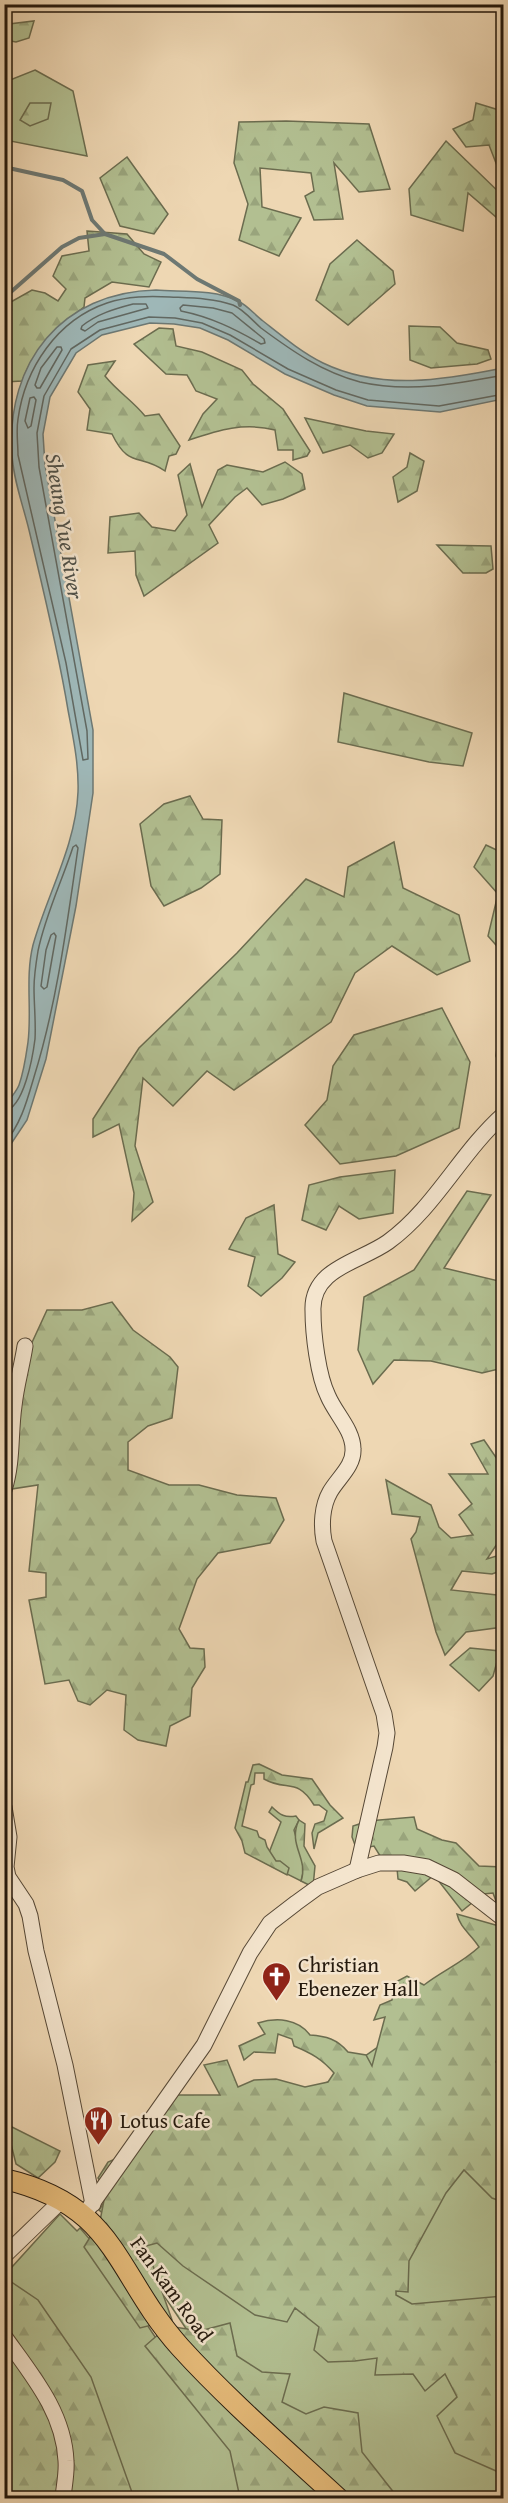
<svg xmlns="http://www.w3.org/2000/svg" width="508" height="2503" viewBox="0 0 508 2503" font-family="'Gentium Book Plus',serif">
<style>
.green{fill:#b2bf91;stroke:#6b6c4f;stroke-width:1.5}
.forest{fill:url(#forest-firs);stroke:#6b6c4f;stroke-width:1.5}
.water{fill:#9eb7b7;stroke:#6d7873;stroke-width:1.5}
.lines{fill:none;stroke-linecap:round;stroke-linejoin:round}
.shore{stroke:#616862;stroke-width:1.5}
.stream{stroke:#6d7873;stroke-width:4}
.minor-casing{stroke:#564836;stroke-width:17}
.major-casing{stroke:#24190d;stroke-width:22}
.minor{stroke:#f4e5ce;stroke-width:15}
.major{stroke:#e7bc7a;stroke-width:20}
.labels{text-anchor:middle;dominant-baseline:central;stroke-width:5;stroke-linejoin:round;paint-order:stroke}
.poi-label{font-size:21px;fill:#24190d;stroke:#f4e5ce;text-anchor:start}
.street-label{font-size:21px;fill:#24190d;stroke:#f4e5ce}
.water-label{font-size:22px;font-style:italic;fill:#4f5048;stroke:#f4e5ce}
</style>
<defs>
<pattern id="forest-firs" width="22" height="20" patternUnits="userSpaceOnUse" patternTransform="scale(1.5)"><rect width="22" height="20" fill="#b2bf91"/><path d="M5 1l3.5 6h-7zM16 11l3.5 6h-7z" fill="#99a47c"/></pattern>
</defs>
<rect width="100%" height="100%" fill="#eed7b3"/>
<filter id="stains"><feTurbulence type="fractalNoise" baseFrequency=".00333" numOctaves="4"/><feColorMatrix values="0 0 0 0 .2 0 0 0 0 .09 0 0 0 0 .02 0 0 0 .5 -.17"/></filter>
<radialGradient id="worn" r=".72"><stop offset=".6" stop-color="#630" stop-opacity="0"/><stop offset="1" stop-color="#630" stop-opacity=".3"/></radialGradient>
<!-- green -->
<g class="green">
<path d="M35 70 73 91 87 156 5 140V82Z"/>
<path d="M272 1807C280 1815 285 1818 296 1816L299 1820 294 1830C298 1846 307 1865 301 1881L265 1863 281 1822 269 1812Z"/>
<path d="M493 1966 503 1968V2498H358L195 2342 116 2224 99 2210 172 2101 295 2098 328 2082Z"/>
<path d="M60 2214 77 2231 80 2228 93 2243 171 2361 313 2498H110L4 2283 12 2267Z"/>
</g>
<!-- forest -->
<g class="forest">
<path d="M34 21 29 38 16 42 5 40 9 24Z"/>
<path d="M503 100V177L501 176 489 145 466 147 453 129 473 120 476 103 499 110Z"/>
<path d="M30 103H51L48 119 30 126 20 120Z"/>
<path d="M286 121 369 124 390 189 359 192 334 163 343 219 314 220 305 196 314 191 311 173 260 168 262 207 301 218 279 256 239 240 248 204 234 163 239 122Z"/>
<path d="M446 141 503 196V223L468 193 463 231 411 215 409 189Z"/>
<path d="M127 157 168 214 154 234 120 226 100 178Z"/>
<path d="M87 231 127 234 144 254 161 262 149 287 112 282 85 298 84 307C56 328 35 347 22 381L5 382 9 303 32 290 45 293 58 301 66 289 53 276 62 256 89 251Z"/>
<path d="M357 240 393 271 395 284 348 325 316 300 330 264Z"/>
<path d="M409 326 440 327 457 343 488 350 491 359 477 364 431 368 410 360Z"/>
<path d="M159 328 173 329 176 346 202 352 242 370 253 384 283 409 310 451 307 456 293 460V450H278L275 430C244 422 219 430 189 440L203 414 217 399 196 391 187 375 166 374 134 344Z"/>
<path d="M115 361 105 376C118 392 133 401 145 416L159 414 180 446 176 454 169 456 165 471C139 453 129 469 112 434L87 430 90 409 78 392 88 365Z"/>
<path d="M305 418 366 431 394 434 382 453 368 458 350 445 323 453Z"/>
<path d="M410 453 424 461 417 491 398 502 393 477 407 467Z"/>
<path d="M285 462 302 474 305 489 283 499 262 505 247 488 235 497 209 525 218 543 144 596 136 575 135 551 108 553 110 517 139 513 152 527 175 531 187 515 178 475 190 464 202 507 218 470 227 465 263 472Z"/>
<path d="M437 545 491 546 493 569 486 573H463Z"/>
<path d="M344 693 472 733 463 766 429 762 338 742Z"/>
<path d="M190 796 203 819 222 820 220 874 201 888 164 906 151 886 140 824 164 804Z"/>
<path d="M394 842 403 888 459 915 470 961 437 975 392 946 355 973 331 1022 234 1090 207 1071 173 1106 143 1078 135 1146 153 1202 132 1221 134 1193 119 1124 93 1137V1119L139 1048 237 953 306 879 344 897 348 867Z"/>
<path d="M486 845 503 853V953L488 936 498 894 474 867Z"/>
<path d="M503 1003 504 1073H503L496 1056Z"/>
<path d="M442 1008 470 1062 459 1128 396 1156 340 1164 305 1125 327 1100 333 1066 354 1035Z"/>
<path d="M395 1170 393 1213 359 1219 339 1206 326 1230 302 1220 309 1185 340 1177Z"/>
<path d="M467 1191 491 1195 444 1268 503 1282V1368L482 1373 431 1361 394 1360 373 1384 358 1350 364 1297 414 1270Z"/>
<path d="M274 1205 278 1254 295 1262 282 1278 261 1296 248 1286 255 1257 229 1249 246 1218Z"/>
<path d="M112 1302 133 1330 170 1357 178 1367 172 1418 148 1426 128 1442V1470L169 1485H199L237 1495 276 1498 284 1520 270 1543 218 1553 197 1579 179 1629 190 1648 204 1649 205 1667 192 1688 190 1716 170 1726 166 1746 138 1740 124 1730 126 1695 107 1690 90 1705 78 1701 69 1680 45 1684 29 1600 46 1597V1573L29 1571 38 1485 5 1490 23 1362 47 1310H82Z"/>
<path d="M484 1440 504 1469 503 1535 487 1559 503 1554V1570L492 1574 462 1571 451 1590 497 1595 503 1613V1627L466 1632 445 1655 436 1632 411 1539 416 1532 420 1517 392 1514 386 1480 431 1505 439 1527 451 1538 473 1535 459 1515 472 1504 449 1474H488L471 1444Z"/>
<path d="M470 1648 500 1651 493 1676 479 1691 450 1665Z"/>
<path d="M259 1764 282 1775 312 1779 330 1805 343 1818 318 1833 314 1849 312 1833 315 1824 324 1821 327 1811 319 1805H314C297 1777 287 1792 264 1779V1773H255L254 1784 251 1785 242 1826 257 1831 259 1837 265 1840 267 1847 276 1861H280L289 1868 287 1875 245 1853 242 1841 235 1828 246 1782H248L253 1765Z"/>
<path d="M414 1817 417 1829 442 1840 456 1843 479 1866 503 1867 504 2046 496 2062 503 2063V2202L492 2198 464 2170 446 2193 409 2261 408 2292 396 2291V2295L412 2304 503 2296V2474L455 2453 437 2416 457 2397 445 2374 425 2391 413 2374 375 2375 377 2358 355 2361 328 2362 314 2350 319 2327 295 2308 287 2322 255 2315 183 2266 157 2243 146 2246 172 2320 140 2328 84 2247 100 2221 106 2190 98 2178 108 2162 127 2154 176 2095H220L204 2065 227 2060 238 2087 254 2080 276 2079 305 2087 328 2082 334 2073C322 2059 311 2053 294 2046L292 2039 278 2034 275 2053 254 2052 244 2060 239 2046 265 2034 258 2023C277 2017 298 2019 310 2035 326 2036 337 2039 348 2052L366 2055 372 2066 385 2017 374 2020 380 2005 392 2000 394 1983 407 1976 424 1985C442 1971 462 1963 479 1947 471 1934 460 1928 457 1914L499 1926 500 1912 493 1893 483 1894 462 1911 434 1875 415 1891 407 1882 398 1879 397 1868 382 1859 374 1846 364 1848 358 1853 352 1837 353 1826 368 1821Z"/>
<path d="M299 1820 305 1824 304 1846 315 1866 313 1887 301 1881C309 1858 287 1845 299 1820Z"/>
<path d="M6 2124 60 2151 55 2162 38 2178 16 2164Z"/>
<path d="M4 2277 38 2300 91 2377 134 2498H5Z"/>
<path d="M230 2323 237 2356 262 2372 290 2374 282 2402 306 2414 324 2407 358 2413 362 2452 395 2494 406 2498H240L230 2451 145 2346 168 2326 200 2331Z"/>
</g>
<!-- water -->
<path class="water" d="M156 290C182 292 214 289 238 301 247 305 255 315 263 321 282 336 301 352 323 363 381 391 444 380 503 368V399L440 412 367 406 334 395 285 374 228 340 200 328 174 324 150 323 102 335 76 353 50 397 43 434 45 465 93 730V793L76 906 46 1059 27 1120 5 1153C4 1140 1 1122 4 1110 7 1101 16 1093 19 1085 24 1071 26 1056 28 1042 32 1010 25 977 33 945 47 895 76 845 78 792 79 764 73 737 68 710 58 649 43 589 29 530 23 505 13 479 12 454 6 362 62 292 156 290Z"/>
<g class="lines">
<!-- shore -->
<g class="shore">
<path d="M133 304H146L148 308 98 322 85 331 81 329 82 326C97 314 114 309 133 304Z"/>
<path d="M183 305 213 308 232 313 264 339 265 343 261 344C235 329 211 317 181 311L180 308Z"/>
<path d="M57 347H61L62 350 40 388H37L35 385 41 368Z"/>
<path d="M504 375C456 384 408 393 360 382 322 372 292 351 261 328 253 321 243 309 233 305 213 298 191 298 170 297 149 296 128 296 107 303 57 320 25 368 18 419 16 431 18 444 18 455L66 663 83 760 88 759 87 731 39 467 37 433 44 396 71 349 100 330 149 317 175 318 202 323 230 335 288 369 336 390 368 400 439 406 504 394"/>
<path d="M34 397 36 400 31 426 28 428 25 421 30 398Z"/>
<path d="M54 933 56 936 47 987 44 989 41 986 46 950 51 935Z"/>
<path d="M4 1111C24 1109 33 1055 35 1039 36 1022 34 1005 34 988 34 976 36 963 38 951 45 916 62 881 73 847L76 845 78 848C67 924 57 1003 34 1077 27 1101 21 1124 4 1144"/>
</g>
<!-- stream -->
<g class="stream">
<path d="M4 167 63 180 82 191 92 220 105 234 164 254 197 279 239 301 240 305"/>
<path d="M4 298 62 247 79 238 105 234"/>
</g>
<defs>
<g id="minor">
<path d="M4 1490C13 1462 10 1434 14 1406 16 1386 22 1366 25 1346"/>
<path d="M4 1807 9 1837 6 1867 8 1877 26 1904 30 1916 36 1951 65 2065 93 2204"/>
<path d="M357 1870 385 1747 387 1733 384 1714 324 1541C321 1525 322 1506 330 1492 338 1478 354 1466 353 1449 353 1430 335 1413 328 1396 318 1376 313 1334 313 1311 311 1268 360 1262 388 1242 435 1208 461 1152 504 1114"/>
<path d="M84 2215 204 2045 250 1953 270 1923 296 1903 318 1887 357 1870 379 1863H403L427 1867 454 1880 504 1919"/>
<path d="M4 2256 62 2200"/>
<path d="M4 2336C31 2374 64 2412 66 2461 67 2473 64 2486 63 2498"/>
</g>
<path id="major" d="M4 2179C118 2205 114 2273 180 2347 229 2401 285 2449 338 2498"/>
</defs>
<!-- minor casing -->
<use href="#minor" class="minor-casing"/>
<!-- major casing -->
<use href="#major" class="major-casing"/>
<!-- minor -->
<use href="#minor" class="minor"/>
<!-- major -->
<use href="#major" class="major"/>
</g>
<!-- icons -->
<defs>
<symbol id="church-pin" viewBox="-11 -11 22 30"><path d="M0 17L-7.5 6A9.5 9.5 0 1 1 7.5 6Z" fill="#8f2418" stroke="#f4e5ce"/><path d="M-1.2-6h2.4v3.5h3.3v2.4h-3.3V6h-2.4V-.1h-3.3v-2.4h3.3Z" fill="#fff"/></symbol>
<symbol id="restaurant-pin" viewBox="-11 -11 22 30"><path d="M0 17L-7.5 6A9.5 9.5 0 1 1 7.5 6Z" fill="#8f2418" stroke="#f4e5ce"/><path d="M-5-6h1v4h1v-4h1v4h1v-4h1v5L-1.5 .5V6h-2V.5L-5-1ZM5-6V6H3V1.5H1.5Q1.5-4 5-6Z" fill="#fff"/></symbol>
</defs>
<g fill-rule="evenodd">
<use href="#church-pin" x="260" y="1960" width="33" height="45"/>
<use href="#restaurant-pin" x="82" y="2104" width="33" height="45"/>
</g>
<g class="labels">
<!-- poi labels -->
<g class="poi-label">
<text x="298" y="1964">Christian<tspan x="298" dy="24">Ebenezer Hall</tspan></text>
<text x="120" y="2120">Lotus Cafe</text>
</g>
<!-- street labels -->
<g class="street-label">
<text transform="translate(172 2289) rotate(54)">Fan Kam Road</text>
</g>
<!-- water labels -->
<g class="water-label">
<text transform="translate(65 526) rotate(81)">Sheung Yue River</text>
</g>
</g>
<!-- margin -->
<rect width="508" height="2503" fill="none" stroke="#eed7b3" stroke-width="24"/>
<rect x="6" y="6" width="496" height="2491" fill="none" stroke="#24190d" stroke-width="3"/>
<rect x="12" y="12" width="484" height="2479" fill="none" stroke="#24190d" stroke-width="1.5"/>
<rect width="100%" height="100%" filter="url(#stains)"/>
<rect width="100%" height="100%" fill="url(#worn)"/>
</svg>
